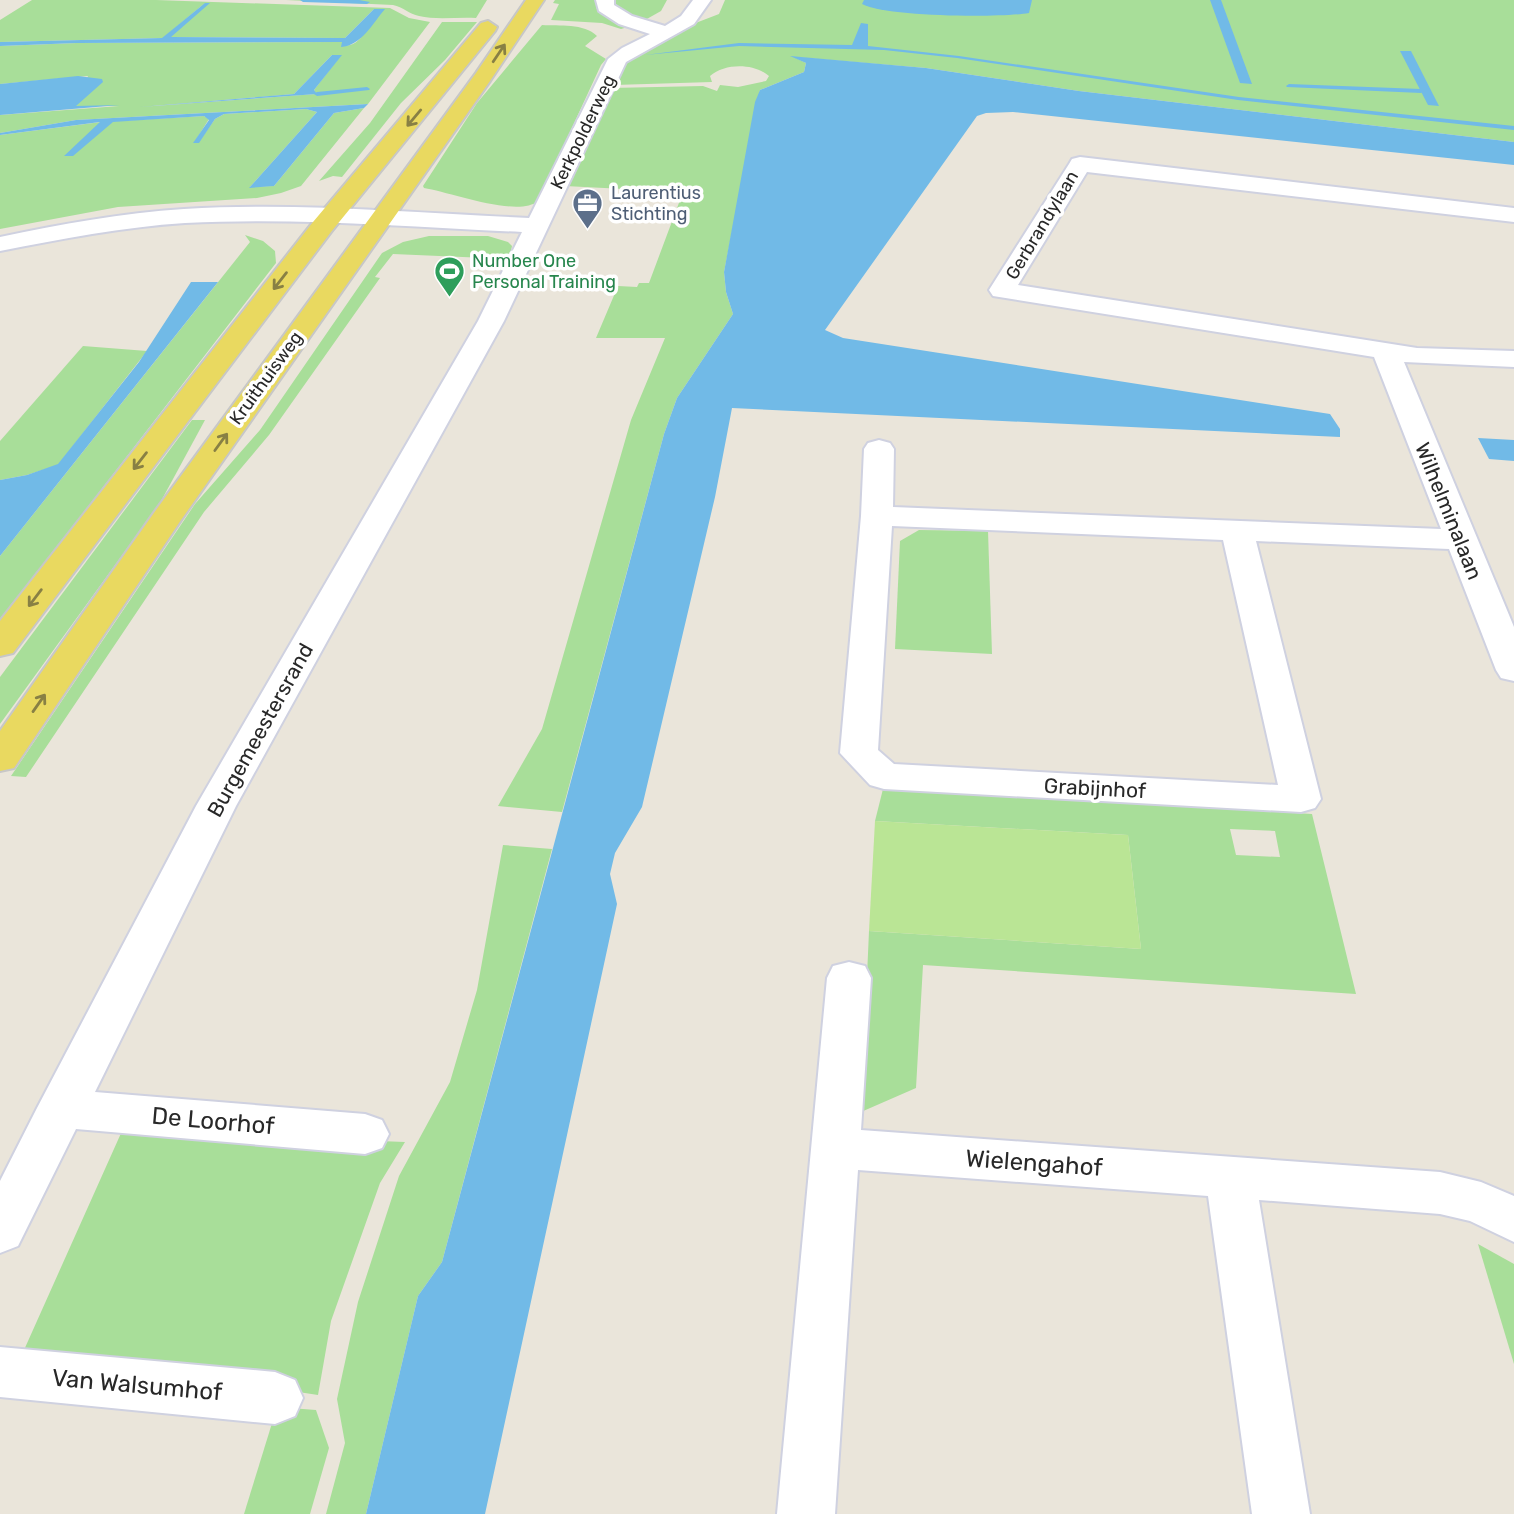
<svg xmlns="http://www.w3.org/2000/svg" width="1514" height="1514" viewBox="0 0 1514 1514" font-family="Rubik,sans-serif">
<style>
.green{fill:#a8de99;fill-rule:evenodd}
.pitch{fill:#bae595}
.water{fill:#71bae7}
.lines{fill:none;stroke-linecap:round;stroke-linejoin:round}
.stream{fill:#71bae7;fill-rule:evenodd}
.minor-casing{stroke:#cfd1e0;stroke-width:4}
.major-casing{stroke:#c7c7c7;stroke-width:4}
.minor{fill:#fff;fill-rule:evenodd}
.major{fill:#e9d960;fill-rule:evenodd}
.oneway{stroke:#888044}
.labels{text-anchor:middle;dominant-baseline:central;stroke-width:7;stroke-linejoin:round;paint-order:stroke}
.far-street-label{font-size:18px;fill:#282828;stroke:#fff}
.far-service-label{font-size:18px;fill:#4e5e75;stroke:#fff;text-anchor:start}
.far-leisure-label{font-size:18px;fill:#27864d;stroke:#fff;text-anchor:start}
.street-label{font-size:21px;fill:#282828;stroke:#fff}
.near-street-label{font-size:24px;fill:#282828;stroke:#fff}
</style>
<rect width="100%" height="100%" fill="#eae5da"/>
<!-- green -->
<g class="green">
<path d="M32 0H156L390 8 409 18 430 22 368 104 76 120 0 133V115L119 106H75L88 76 0 84V46L77 43 343 42 342 46C363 47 368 25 374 9L345 38 170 37 205 3 163 38 0 42V20ZM332 55H341L314 90 316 94 140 107 294 94Z"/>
<path d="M286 0H487L476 18C457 17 435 20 419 16 409 14 403 7 393 5Z"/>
<path d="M555 0H596V8L608 17 631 26 621 29 602 23 551 20 559 4 553 3Z"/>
<path d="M614 0H667L661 11 645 20 628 16 616 8Z"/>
<path d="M725 0H1514V142L1079 91 926 68 794 57 806 63 804 72 760 90 724 272 726 292 733 314 677 398 664 434 562 812 498 806 542 729 631 420 665 338H596L618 286 637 287 639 283H649L683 192 565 186 611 88 703 86 717 91 720 85 738 87 766 81 769 76C754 63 725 63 710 76L712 82 614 85 629 59 680 29 719 14Z"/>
<path d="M442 22H477L445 60 401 103 342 177 333 176 319 181 370 123Z"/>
<path d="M542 25C559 26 584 23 597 36L585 46 606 59 601 65 538 201C518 218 450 192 424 188L423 186 477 103Z"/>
<path d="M364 108 301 186 281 193 257 198 118 207 0 229V135L101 122 204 116 209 119 194 143H198L215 119 224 114 306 109 317 112 250 187 274 186 334 113Z"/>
<path d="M245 235 263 241 275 251 276 263 0 621V556L250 242Z"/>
<path d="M429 236H488L508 242 512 246 509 259 393 254 375 277 380 278 269 435 204 512 26 777 11 776 195 504 260 430 382 253 403 242Z"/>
<path d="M83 346 147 351 58 465 27 475 0 480V441Z"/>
<path d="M192 420H205L160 503 0 724V677Z"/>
<path d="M919 530 988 531 992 654 895 649 900 541Z"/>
<path d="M883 789 1312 814 1356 994 923 965 916 1088 861 1112 869 931 1141 949 1128 835 875 821ZM1230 829 1275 831 1280 857 1236 855Z"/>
<path d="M503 845 552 849 442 1262 418 1296 366 1514H326L345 1443 337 1399 358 1302 399 1176 450 1082 477 990Z"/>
<path d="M122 1131 405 1142 380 1183 331 1321 318 1395 24 1350Z"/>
<path d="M1478 1244 1514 1264V1364Z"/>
<path d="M277 1407 316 1410 329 1448 310 1514H244Z"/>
</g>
<!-- pitch -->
<path class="pitch" d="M875 821 1128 835 1141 949 869 931Z"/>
<!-- water -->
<g class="water">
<path d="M864 0H1032L1029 13C999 18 887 17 862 4Z"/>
<path d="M1210 0H1221L1252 84 1240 83Z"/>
<path d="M205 3H210L171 37 345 38 374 9H385C373 23 361 46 341 47L342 42 77 43 0 46V42L162 38Z"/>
<path d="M861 23 868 24V46L959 56 1239 97 1514 126V130L1238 100 957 58 884 50 739 46 645 55 739 43 852 45Z"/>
<path d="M1400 51H1411L1439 106 1428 105Z"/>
<path d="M332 55H342L314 90 317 94 139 107 294 94Z"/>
<path d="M790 56 926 68 1079 91 1514 142V165L1013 112 986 113 977 116 825 330 843 338 1330 414 1340 429V437L732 408 715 497 642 807 615 853 610 874 617 904 485 1514H366L418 1296 442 1262 664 434 677 398 733 314 726 292 724 272 755 102 760 90 804 72 806 63Z"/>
<path d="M78 76 102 79 103 82 76 106 120 105 0 115V84Z"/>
<path d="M368 104 364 108 334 113 274 186 249 188 317 112 306 109 224 114 215 119 199 143H193L209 120 204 116 113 122 73 156H64L100 122 0 135V133L76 120Z"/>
<path d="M191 282H218L0 556V480L27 475 58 464 139 362Z"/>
<path d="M1478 438 1514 440V461L1489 459Z"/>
</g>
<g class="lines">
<!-- stream -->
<g class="stream">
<path d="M300 0H359L370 2 367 4 303 2Z"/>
<path d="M1289 84 1421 89 1424 91 1421 93 1287 87 1286 86Z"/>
<path d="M367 87 370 89 369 90 317 96 314 94 317 92Z"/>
</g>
<defs>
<g id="minor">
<path d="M596 0H614V5L632 16 665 26 681 16 693 0H711L694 24 626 62 504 321 236 806 95 1092 365 1114 382 1120 389 1134 382 1148 365 1154 76 1129 18 1246 0 1253V1181L37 1108 196 806 478 321 522 232C410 227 297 217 185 223 123 227 61 239 0 251V237C61 224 122 213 184 209 299 202 414 213 529 218L608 59 622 48 650 34 619 24 599 11Z"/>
<path d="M1080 157 1514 208V222L1087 172 1018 285 1417 348 1514 351V367L1404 362 1514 627V681L1501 678 1496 670 1449 549 1256 541 1321 799 1315 808 1301 812 884 789 870 785 840 753 861 516 864 449 868 443 879 440 890 443 894 449 893 507 1441 529 1374 357 993 296 989 290 1069 164 1072 159ZM892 526 1223 540 1278 785 894 764 878 750Z"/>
<path d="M849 962 865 966 871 978 861 1130 1440 1172 1481 1182 1514 1196V1242L1470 1221 1440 1214 1259 1200 1310 1514H1252L1208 1196 858 1170 835 1514H777L827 978 833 966Z"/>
<path d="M0 1347 275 1372 295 1380 303 1398 295 1416 275 1424 0 1397Z"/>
</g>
<g id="major">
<path d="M526 0H544L490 81 181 520 14 768 0 771V731L156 510 476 73Z"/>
<path d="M488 21 497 27 495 31 331 232 13 653 0 656V621L313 222 481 23Z"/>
</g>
</defs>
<!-- minor casing -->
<use href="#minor" class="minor-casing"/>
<!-- major casing -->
<use href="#major" class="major-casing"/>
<!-- minor -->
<use href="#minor" class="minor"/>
<!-- major -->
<use href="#major" class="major"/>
</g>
<!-- one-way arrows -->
<defs><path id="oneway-shaft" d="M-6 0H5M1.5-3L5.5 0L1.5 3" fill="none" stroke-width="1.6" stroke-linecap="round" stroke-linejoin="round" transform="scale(1.75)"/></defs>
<g class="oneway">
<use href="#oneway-shaft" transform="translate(499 53) rotate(-56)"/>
<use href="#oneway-shaft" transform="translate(414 118) rotate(130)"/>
<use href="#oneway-shaft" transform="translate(280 281) rotate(128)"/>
<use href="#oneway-shaft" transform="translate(221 442) rotate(-54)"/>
<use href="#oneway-shaft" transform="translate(140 461) rotate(128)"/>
<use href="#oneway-shaft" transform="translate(35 598) rotate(127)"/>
<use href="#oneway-shaft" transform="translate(39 703) rotate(-55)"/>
</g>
<!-- icons -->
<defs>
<symbol id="office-pin" viewBox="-11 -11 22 30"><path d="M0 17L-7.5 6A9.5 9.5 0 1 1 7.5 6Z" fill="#5c6f8a" stroke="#fff"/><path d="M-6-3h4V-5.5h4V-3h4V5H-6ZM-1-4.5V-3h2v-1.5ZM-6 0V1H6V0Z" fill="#fff"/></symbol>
<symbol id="stadium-pin" viewBox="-11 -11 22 30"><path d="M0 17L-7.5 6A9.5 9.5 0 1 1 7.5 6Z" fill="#2e9e5b" stroke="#fff"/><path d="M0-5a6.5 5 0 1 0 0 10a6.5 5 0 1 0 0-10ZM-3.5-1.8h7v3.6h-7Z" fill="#fff"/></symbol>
</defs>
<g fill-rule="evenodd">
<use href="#office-pin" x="570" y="186" width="35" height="47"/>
<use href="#stadium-pin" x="432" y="254" width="35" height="47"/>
</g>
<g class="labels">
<!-- far-street labels -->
<g class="far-street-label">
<text transform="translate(583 132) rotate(-64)">Kerkpolderweg</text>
<text transform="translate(1042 225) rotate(-59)">Gerbrandylaan</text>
<text transform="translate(266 378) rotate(-54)">Kruithuisweg</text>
</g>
<!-- far-service labels -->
<g class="far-service-label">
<text x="611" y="193">Laurentius<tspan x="611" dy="21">Stichting</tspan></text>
</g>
<!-- far-leisure labels -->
<g class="far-leisure-label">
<text x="472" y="261">Number One<tspan x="472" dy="21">Personal Training</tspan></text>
</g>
<!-- street labels -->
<g class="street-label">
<text transform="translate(1449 511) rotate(68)">Wilhelminalaan</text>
<text transform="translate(260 730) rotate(-61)">Burgemeestersrand</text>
<text transform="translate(1095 788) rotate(3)">Grabijnhof</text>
</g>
<!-- near-street labels -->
<g class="near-street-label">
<text transform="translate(213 1121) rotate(5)">De Loorhof</text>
<text transform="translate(1034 1163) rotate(4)">Wielengahof</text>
<text transform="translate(137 1385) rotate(5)">Van Walsumhof</text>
</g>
</g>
</svg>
